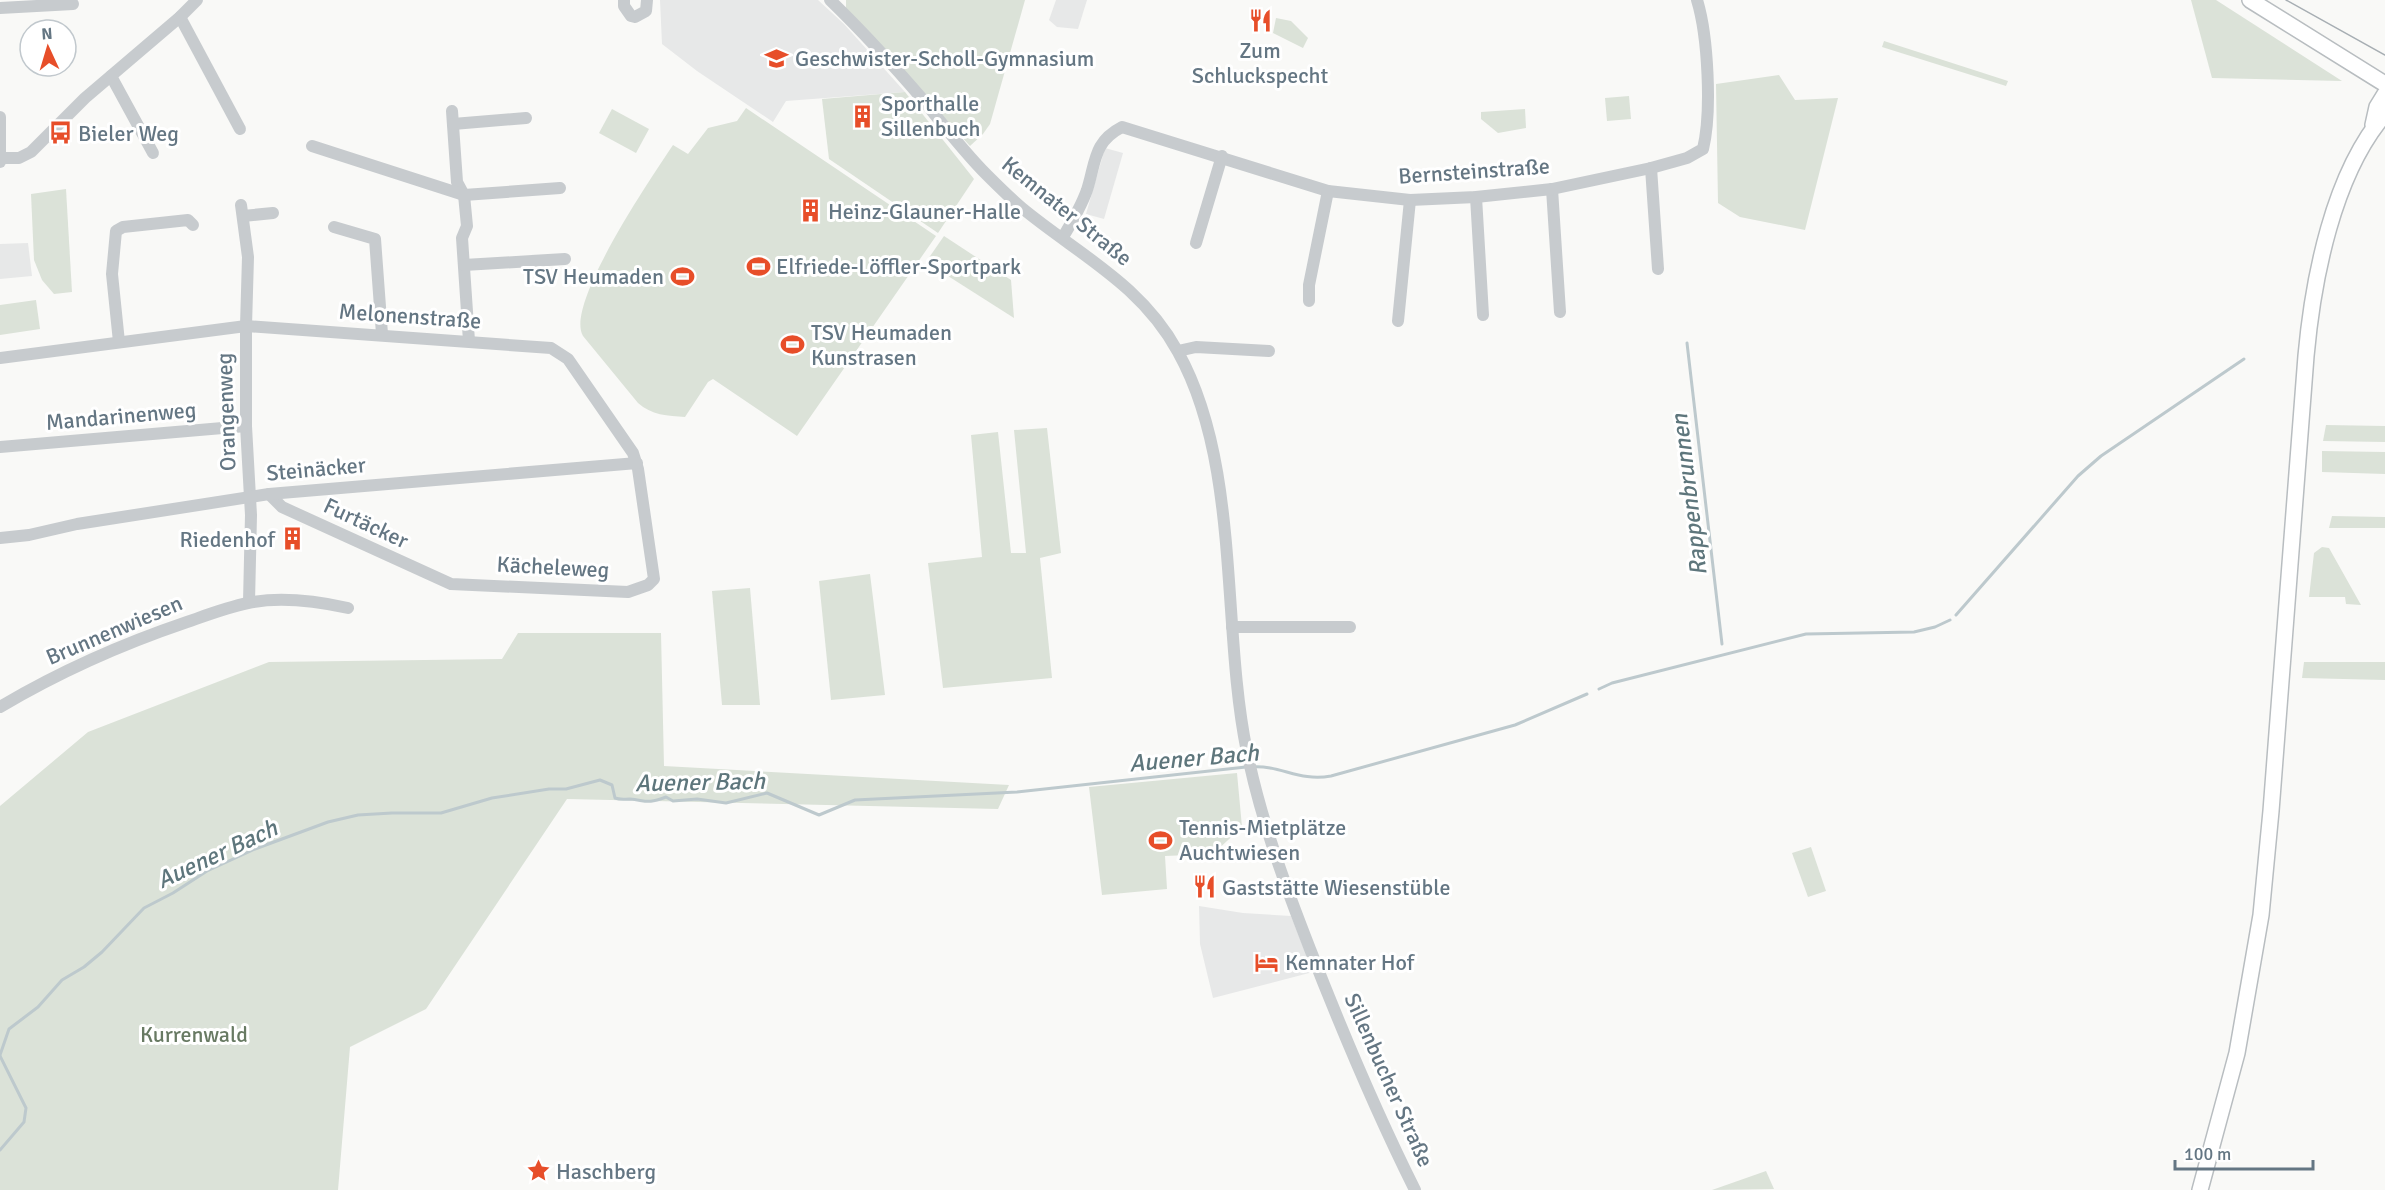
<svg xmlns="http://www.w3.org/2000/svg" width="2385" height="1190" viewBox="0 0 2385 1190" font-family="Signika,sans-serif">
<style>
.built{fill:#e7e8e8}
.green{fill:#dbe2d8}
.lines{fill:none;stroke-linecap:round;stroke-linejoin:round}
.stream{stroke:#bdc9cd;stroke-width:3}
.major-casing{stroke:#b8bdc0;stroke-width:18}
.minor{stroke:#c7cbce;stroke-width:12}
.major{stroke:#fff;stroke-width:15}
.tram{stroke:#a7aeb3;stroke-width:1.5}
.labels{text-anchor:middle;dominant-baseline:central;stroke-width:6;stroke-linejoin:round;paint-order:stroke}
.poi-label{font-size:22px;fill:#647683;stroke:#fff;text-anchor:start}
.street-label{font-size:22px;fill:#647683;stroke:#fff}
.park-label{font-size:22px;fill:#687a63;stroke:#fff}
.water-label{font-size:24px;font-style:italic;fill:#5e767c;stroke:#fff}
</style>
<rect width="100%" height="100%" fill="#f9f9f7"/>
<!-- built -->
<g class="built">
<path d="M660 0H818L844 24 905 92 786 101 773 122 697 71 662 44Z"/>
<path d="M1056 0H1087L1078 29 1057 27 1049 20Z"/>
<path d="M1105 148 1123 153 1104 219 1086 214Z"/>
<path d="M28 243 32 276 0 279V244Z"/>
<path d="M1199 906 1243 913 1291 916 1313 972 1213 998 1200 944Z"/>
</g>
<!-- green -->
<g class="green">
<path d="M846 0H1025L990 124 983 134 970 146 846 12Z"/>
<path d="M2191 0H2216L2342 81 2212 78Z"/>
<path d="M1276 18 1291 21 1308 38 1303 48 1273 33Z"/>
<path d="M1884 41 2008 81 2006 86 1882 47Z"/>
<path d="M1779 75 1795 100 1838 98 1805 230 1740 217 1718 203 1716 84Z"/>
<path d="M905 92 974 179 938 233 829 159 822 99Z"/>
<path d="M1629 96 1631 119 1607 121 1605 98Z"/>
<path d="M746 108 936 236 797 436 713 379 708 382 685 417C668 416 651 415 638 403L583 336C564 305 653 175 673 145L688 154 708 128 737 121Z"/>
<path d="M612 109 649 129 636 153 599 133Z"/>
<path d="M1525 109 1526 128 1498 133 1481 119V112Z"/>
<path d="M66 189 72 292 54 294 42 280 34 260 31 194Z"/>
<path d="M944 236 1011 280 1014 318 926 262Z"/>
<path d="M36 300 40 329 0 335V305Z"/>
<path d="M2326 425 2385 426V442L2323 441Z"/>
<path d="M1047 428 1061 553 1040 558 1052 678 943 688 928 563 982 557 971 435 998 432 1011 553H1026L1014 430Z"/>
<path d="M2322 451 2385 452V474L2322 472Z"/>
<path d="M2332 516 2385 517V528H2329Z"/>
<path d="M2322 547 2329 548 2361 605 2346 604 2345 597H2309L2314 553Z"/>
<path d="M870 574 885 695 831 700 819 581Z"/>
<path d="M750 588 760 705H722L712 591Z"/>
<path d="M518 633H661L664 766 1009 785 998 809 567 799 426 1009 350 1047 338 1190H0V806L88 732 269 662 502 659Z"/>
<path d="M2304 662H2385V680L2302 678Z"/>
<path d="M1237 773 1242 827 1213 854 1165 856 1167 889 1102 895 1089 787Z"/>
<path d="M1811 847 1826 891 1808 897 1792 853Z"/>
<path d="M1766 1171 1774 1189 1712 1190Z"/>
</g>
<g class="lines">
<!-- stream -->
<g class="stream">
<path d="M1687 343 1722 644"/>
<path d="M1956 615 2078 476 2101 456 2244 359"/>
<path d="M1599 689 1612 683 1806 634 1914 632 1935 627 1950 620"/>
<path d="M1252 767C1281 765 1299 782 1331 776L1515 725 1587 694"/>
<path d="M0 1055 9 1029 38 1007 62 980 84 967 102 952 144 908 173 893 207 871 255 849 328 822 358 815 392 813H441L492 798 549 789H566L600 780 612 785 615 798C620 800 624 799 630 799 648 801 647 804 666 797L673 801 697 799 726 803 767 793 819 815 855 800 1017 792 1246 767"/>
<path d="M0 1056 26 1108 24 1122 0 1150"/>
</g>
<defs>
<g id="major">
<path d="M2250 0 2385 84"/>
<path d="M2373 125 2377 107 2385 94"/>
<path d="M2200 1190 2237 1053 2261 915 2271 811 2306 356C2313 279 2333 174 2385 114"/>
</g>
</defs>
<!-- major casing -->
<use href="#major" class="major-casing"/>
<!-- minor -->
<g class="minor">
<path d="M624 0V6L631 16 635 17 646 11 647 0"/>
<path d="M830 0C863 32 894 66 924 101 944 126 964 152 987 175 998 186 1010 198 1022 208 1079 255 1141 284 1178 352 1241 465 1221 627 1247 752 1261 820 1285 885 1310 949 1342 1031 1376 1112 1415 1190"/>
<path d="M0 8 73 4"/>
<path d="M180 17 240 129"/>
<path d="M111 76 153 153"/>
<path d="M452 111 457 182 464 195 467 226 462 238 469 341"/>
<path d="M0 117V162"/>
<path d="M453 124 526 118"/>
<path d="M312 146 464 195 560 188"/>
<path d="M1 158H19L31 152 85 98 180 17 197 0"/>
<path d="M1651 168 1658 269"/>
<path d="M1552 189 1560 312"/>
<path d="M1476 197 1483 315"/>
<path d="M241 205 248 257 246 326V426L251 515 249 602"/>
<path d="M243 216 273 213"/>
<path d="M334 227 375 239 382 334"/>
<path d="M1063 237C1072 222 1081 207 1087 190 1096 162 1093 142 1122 127L1328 191 1410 200 1476 197 1552 189 1651 168 1687 158 1703 149C1712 112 1708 36 1697 0"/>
<path d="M1196 243 1222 156"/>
<path d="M464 265 565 259"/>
<path d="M1309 301V285L1328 191"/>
<path d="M1398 321 1410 200"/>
<path d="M119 342 112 274 116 231 123 227 188 220 193 225"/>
<path d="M1178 351 1196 347 1269 351"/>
<path d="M0 358 246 326 551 348 568 359 633 453 638 469 654 579 648 585 628 592 451 584 282 507 269 494"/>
<path d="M0 447 246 426"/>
<path d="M0 538 29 535 77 524 269 494 637 463"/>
<path d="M1232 627H1350"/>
<path d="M0 707C59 672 122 644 187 622 207 615 228 607 248 603 281 596 316 601 348 608"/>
</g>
<!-- major -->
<use href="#major" class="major"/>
<!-- tram -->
<path class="tram" d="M2286 0 2385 55"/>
</g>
<!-- icons -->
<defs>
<symbol id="restaurant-bare" viewBox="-9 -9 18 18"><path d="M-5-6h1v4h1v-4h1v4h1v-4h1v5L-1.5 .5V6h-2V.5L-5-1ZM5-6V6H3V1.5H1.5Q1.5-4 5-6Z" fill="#e74e29" stroke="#fff" stroke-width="2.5" paint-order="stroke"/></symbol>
<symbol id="school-bare" viewBox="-9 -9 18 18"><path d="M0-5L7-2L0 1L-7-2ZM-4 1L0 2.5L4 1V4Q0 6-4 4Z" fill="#e74e29" stroke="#fff" stroke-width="2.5" paint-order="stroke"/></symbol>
<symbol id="building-bare" viewBox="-9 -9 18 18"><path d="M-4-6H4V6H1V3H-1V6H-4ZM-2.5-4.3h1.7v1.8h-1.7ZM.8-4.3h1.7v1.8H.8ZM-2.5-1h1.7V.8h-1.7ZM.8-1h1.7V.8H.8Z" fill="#e74e29" stroke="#fff" stroke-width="2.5" paint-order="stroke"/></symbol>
<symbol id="bus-bare" viewBox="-9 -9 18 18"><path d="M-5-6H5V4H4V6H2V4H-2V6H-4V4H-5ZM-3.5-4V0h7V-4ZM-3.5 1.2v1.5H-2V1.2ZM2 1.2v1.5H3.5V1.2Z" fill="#e74e29" stroke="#fff" stroke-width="2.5" paint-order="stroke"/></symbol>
<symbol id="stadium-bare" viewBox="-9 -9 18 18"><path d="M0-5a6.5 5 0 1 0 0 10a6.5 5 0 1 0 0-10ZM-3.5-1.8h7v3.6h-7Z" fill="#e74e29" stroke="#fff" stroke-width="2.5" paint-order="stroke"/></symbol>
<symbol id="hotel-bare" viewBox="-9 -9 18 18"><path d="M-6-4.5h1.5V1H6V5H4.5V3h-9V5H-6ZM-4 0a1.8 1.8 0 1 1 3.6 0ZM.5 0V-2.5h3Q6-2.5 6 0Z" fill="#e74e29" stroke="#fff" stroke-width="2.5" paint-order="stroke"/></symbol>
<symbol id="sight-bare" viewBox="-9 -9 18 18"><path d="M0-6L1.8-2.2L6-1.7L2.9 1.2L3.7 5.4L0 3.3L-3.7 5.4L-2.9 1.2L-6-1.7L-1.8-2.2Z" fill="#e74e29" stroke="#fff" stroke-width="2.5" paint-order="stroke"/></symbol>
</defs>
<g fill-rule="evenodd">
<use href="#restaurant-bare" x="1244" y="4" width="33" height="33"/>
<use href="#school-bare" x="760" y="42" width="33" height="33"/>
<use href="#building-bare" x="846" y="100" width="33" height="33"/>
<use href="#bus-bare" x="44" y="116" width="33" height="33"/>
<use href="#building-bare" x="794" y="194" width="33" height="33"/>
<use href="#stadium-bare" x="742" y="250" width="33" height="33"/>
<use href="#stadium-bare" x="666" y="260" width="33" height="33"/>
<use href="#stadium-bare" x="776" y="328" width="33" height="33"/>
<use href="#building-bare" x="276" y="522" width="33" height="33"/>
<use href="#stadium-bare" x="1144" y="824" width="33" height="33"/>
<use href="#restaurant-bare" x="1188" y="870" width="33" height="33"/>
<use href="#hotel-bare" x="1250" y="946" width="33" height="33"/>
<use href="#sight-bare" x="522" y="1154" width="33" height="33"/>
</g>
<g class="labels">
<!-- poi labels -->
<g class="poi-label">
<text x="1260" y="50" text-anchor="middle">Zum<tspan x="1260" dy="25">Schluckspecht</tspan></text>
<text x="795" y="58">Geschwister-Scholl-Gymnasium</text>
<text x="881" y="103">Sporthalle<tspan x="881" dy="25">Sillenbuch</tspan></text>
<text x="78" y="133">Bieler Weg</text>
<text x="828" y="211">Heinz-Glauner-Halle</text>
<text x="776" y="266">Elfriede-Löffler-Sportpark</text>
<text x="664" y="276" text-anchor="end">TSV Heumaden</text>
<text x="811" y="332">TSV Heumaden<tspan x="811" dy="25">Kunstrasen</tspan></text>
<text x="275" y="539" text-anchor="end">Riedenhof</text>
<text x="1179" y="827">Tennis-Mietplätze<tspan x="1179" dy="25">Auchtwiesen</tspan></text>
<text x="1222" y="887">Gaststätte Wiesenstüble</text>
<text x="1285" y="962">Kemnater Hof</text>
<text x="556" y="1171">Haschberg</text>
</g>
<!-- street labels -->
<g class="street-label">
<text transform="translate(1474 171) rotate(-4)">Bernsteinstraße</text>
<text transform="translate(1067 211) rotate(39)">Kemnater Straße</text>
<text transform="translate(410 316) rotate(4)">Melonenstraße</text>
<text transform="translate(226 412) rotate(-92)">Orangenweg</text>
<text transform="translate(121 416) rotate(-5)">Mandarinenweg</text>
<text transform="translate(316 469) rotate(-5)">Steinäcker</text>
<text transform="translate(366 523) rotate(25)">Furtäcker</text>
<text transform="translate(553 567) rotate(3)">Kächeleweg</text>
<text transform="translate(114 630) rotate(-23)">Brunnenwiesen</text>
<text transform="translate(1389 1080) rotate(66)">Sillenbucher Straße</text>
</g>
<!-- park labels -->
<g class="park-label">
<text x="194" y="1034">Kurrenwald</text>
</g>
<!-- water labels -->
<g class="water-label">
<text transform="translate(1689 495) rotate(-97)">Rappenbrunnen</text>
<text transform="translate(1194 758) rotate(-5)">Auener Bach</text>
<text transform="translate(700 782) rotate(-1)">Auener Bach</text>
<text transform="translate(217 854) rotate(-25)">Auener Bach</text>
</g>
</g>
<!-- north arrow -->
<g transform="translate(48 48) rotate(356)"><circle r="28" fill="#ffffff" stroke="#c1c8cd" stroke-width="1.5"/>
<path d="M0-4.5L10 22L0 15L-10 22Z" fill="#e74e29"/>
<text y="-9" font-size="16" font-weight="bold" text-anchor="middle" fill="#647683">N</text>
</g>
<!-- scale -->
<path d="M2175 1160v9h138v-9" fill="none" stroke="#647683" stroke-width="3"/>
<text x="2184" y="1160" font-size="18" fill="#647683" stroke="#ffffff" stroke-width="4.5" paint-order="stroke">100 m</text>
</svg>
